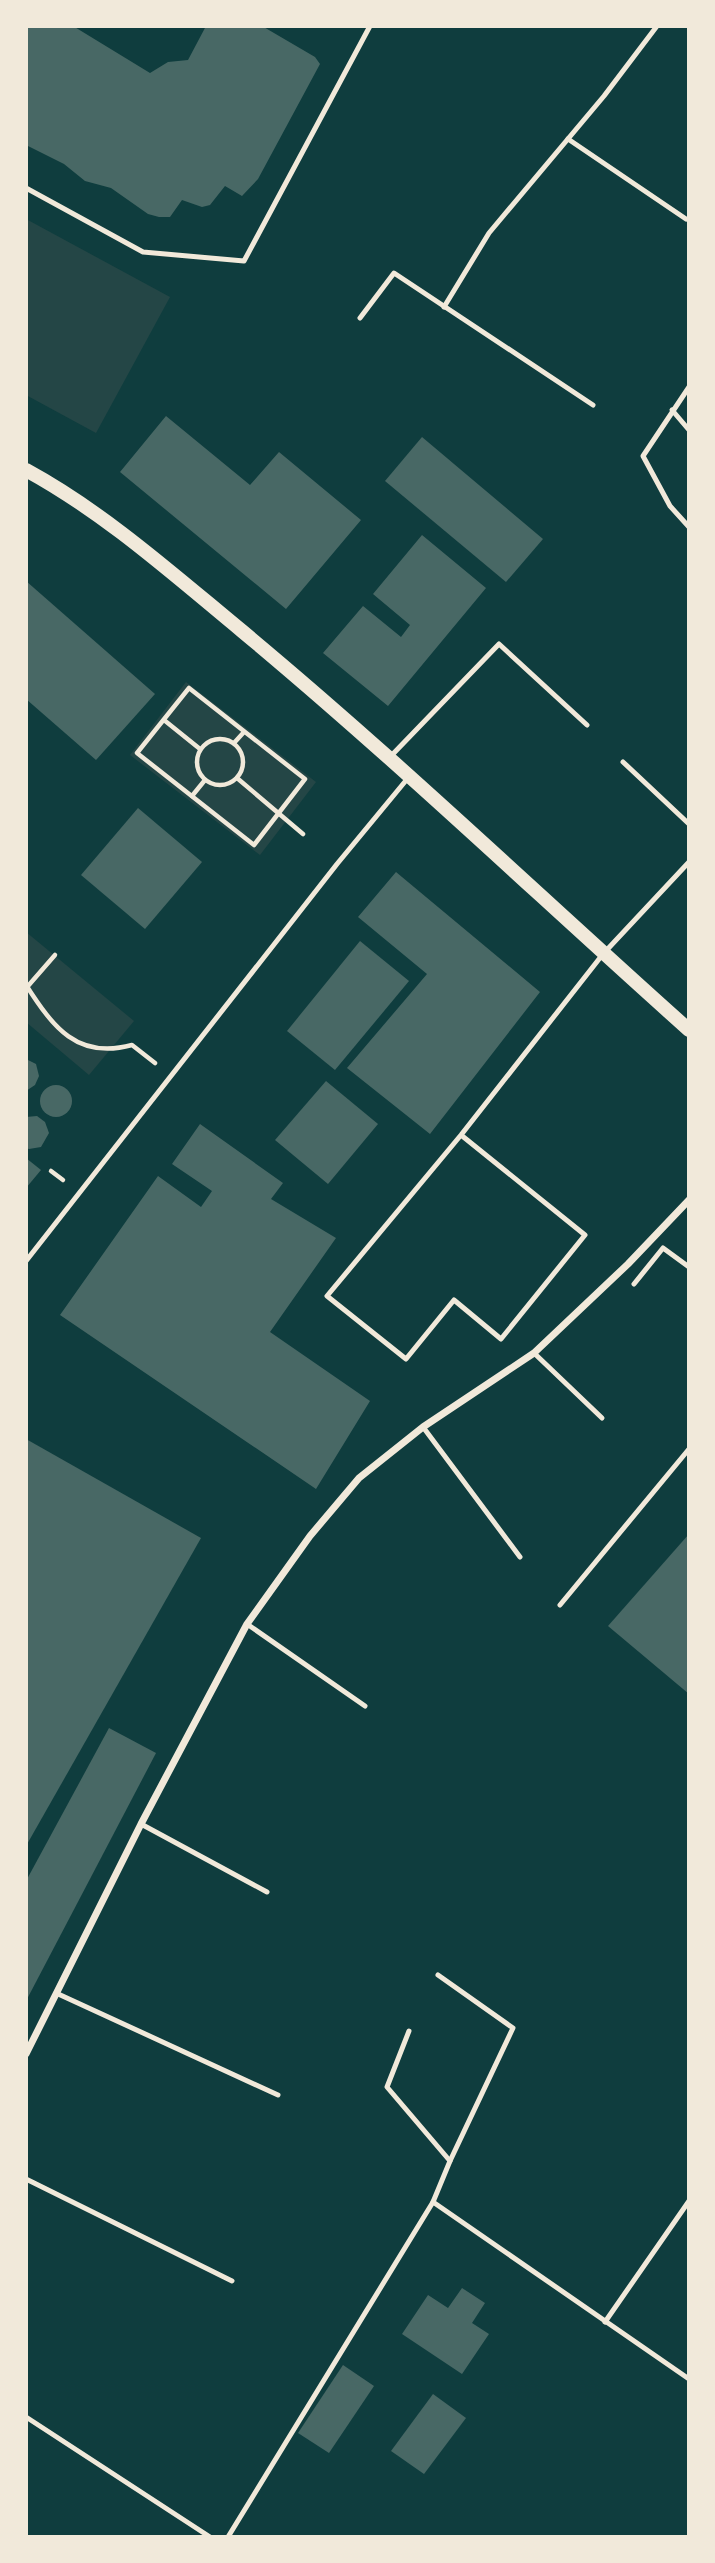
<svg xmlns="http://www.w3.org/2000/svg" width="715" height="2563" viewBox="0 0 715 2563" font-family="Literata,serif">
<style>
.green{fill:#244646}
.building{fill:#486865}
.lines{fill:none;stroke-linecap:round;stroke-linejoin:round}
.path{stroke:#f1e9da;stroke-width:4.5}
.service{stroke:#f1e9da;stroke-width:5}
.minor{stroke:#f1e9da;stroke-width:7}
.secondary{stroke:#f1e9da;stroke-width:14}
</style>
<rect width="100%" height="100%" fill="#0f3d3e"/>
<!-- green -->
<g class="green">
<path d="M26 219 170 297 96 433 26 395Z"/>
<path d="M186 682 316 782 260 855 130 755Z"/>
<path d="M26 932 134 1021 89 1075 26 1022Z"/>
</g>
<!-- building -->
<g class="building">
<path d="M29 26H73L150 73 168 62 188 60 206 26H262L315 57 320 64 258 179 242 196 225 186 210 205 202 207 182 200 170 217H159L148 214 111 188 85 181 64 164 26 145V31Z"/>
<path d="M166 416 250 485 279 452 361 520 286 609 120 472Z"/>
<path d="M422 437 543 539 506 582 385 481Z"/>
<path d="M422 535 486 588 388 706 323 653 363 606 401 637 410 625 373 594Z"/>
<path d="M26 581 155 694 96 760 26 699Z"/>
<path d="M138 808 202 862 145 929 81 875Z"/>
<path d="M396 872 540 992 430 1134 347 1068 427 974 358 917Z"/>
<path d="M360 941 409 981 335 1070 287 1031Z"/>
<path d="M26 1059 36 1064 39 1076 35 1085 26 1091Z"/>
<path d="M326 1081 378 1124 328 1184 275 1140Z"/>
<circle cx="56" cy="1101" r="16"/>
<path d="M37 1116 45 1122 49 1133 41 1147 29 1149 26 1148V1117Z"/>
<path d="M200 1124 283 1183 271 1199 336 1238 270 1332 370 1401 316 1489 60 1315 158 1176 201 1207 212 1191 172 1164Z"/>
<path d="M26 1158 41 1170 26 1188Z"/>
<path d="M26 1439 201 1538 26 1846Z"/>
<path d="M689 1534V1694L608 1626Z"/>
<path d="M109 1728 156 1753 26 2001V1881Z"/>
<path d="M462 2288 485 2303 472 2323 489 2334 462 2374 402 2334 428 2295 448 2308Z"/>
<path d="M343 2365 374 2386 329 2453 298 2433Z"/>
<path d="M433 2394 466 2418 424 2474 391 2451Z"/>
</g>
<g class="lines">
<!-- path -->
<g class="path">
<path d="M189 688 305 779 254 845 137 753Z"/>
<path d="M164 720 200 749"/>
<circle cx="220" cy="762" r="23"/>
<path d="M234 743 244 732"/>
<path d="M237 778 303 834"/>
<path d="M192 796 205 780"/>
<path d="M26 985C53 1027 77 1060 132 1045L155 1063"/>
<path d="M28 986 55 955"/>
<path d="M51 1171 63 1180"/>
</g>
<!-- service -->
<g class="service">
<path d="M568 139 686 219"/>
<path d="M26 188 143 252 244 261 370 26"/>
<path d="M444 307 489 233 604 96 657 26"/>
<path d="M360 318 394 273 593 405"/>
<path d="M689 387 643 456 670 506 689 527"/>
<path d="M672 410 689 430"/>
<path d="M390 757 499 644 587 725"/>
<path d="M623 762 689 824"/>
<path d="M461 1135 585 1235 501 1339 454 1300 406 1359 327 1296 461 1135 603 954 689 862"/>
<path d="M26 1261 337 864 408 778"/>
<path d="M634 1284 663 1248 689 1267"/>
<path d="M534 1353 602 1418"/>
<path d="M423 1427 520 1557"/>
<path d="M560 1605 689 1449"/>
<path d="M247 1624 365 1706"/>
<path d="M141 1824 267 1892"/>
<path d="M438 1975 513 2028 450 2161"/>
<path d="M56 1993 278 2095"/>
<path d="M26 2179 232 2281"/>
<path d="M433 2202 689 2379"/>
<path d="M605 2322 689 2201"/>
<path d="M26 2417 210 2537"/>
<path d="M228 2537 433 2202 450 2161 387 2087 409 2031"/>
</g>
<!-- minor -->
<path class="minor" d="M26 2054 141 1824 247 1624 310 1536 359 1478 423 1427 534 1353 628 1264 689 1200"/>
<!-- secondary -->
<path class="secondary" d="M26 470C105 513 174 575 242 631 396 759 540 897 689 1030"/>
</g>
<!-- border -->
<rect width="715" height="2563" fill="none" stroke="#f1e9da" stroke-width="56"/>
</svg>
